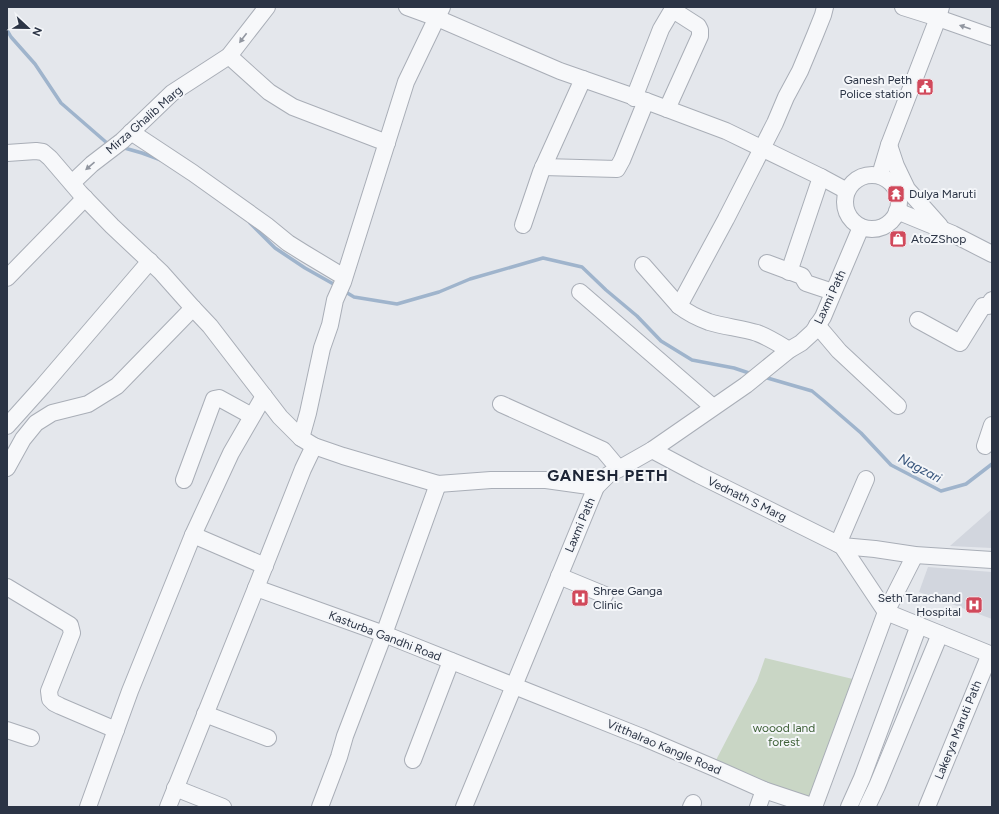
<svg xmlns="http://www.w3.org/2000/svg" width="999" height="814" viewBox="0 0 999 814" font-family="Figtree,sans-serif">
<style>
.built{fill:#d2d6de}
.green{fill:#c9d6c5}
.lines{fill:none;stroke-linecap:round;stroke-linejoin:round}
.stream{stroke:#9fb4cc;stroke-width:3.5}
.minor-casing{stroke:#a9aeb7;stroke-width:18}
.minor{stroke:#f7f8fa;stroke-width:16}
.oneway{fill:#9196a0}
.labels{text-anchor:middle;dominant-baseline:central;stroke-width:4;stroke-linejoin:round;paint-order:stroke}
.poi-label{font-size:12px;fill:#2b3445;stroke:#f4f6f9;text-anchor:start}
.street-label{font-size:12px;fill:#2b3445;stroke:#f4f6f9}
.park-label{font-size:12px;fill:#3f6138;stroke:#f4f6f9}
.water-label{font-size:13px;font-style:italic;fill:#34527a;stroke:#f4f6f9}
.district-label{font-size:16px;font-weight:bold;letter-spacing:1px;fill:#1d2536;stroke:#f4f6f9}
</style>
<rect width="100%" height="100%" fill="#e4e7ec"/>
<!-- built -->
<g class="built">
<path d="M992 509V548L950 546Z"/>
<path d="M928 567 992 572V619L919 592Z"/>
</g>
<!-- green -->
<path class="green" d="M765 658 857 680 813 800 715 762 757 681Z"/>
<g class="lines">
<!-- stream -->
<g class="stream">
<path d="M7 30 11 37 35 64 61 103 107 143 109 144"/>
<path d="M121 147 142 153 161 160"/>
<path d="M250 223 275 248 305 268 337 286"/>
<path d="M344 291 354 297 397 304 439 292 470 279 543 258 582 267 606 290 637 316 661 341 692 360 734 368 752 374"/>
<path d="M764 377 812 391 824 401 861 433 891 465 941 491 966 484 992 464"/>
</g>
<defs>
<g id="minor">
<path d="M407 7 437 18 560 71 646 101 726 131 821 177 847 191"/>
<path d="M903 7 938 18 992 37"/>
<path d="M229 56 269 92 293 107 387 143"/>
<path d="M634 98 661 29 674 7"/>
<path d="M667 109 700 36V30L698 26 673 10"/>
<path d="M131 132 193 173 266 225 288 243 304 253 344 277"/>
<path d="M889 145 896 166 907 189 940 226"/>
<path d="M7 153 36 151 43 152 50 158 80 193 112 226 161 272 193 308 210 326 280 417 301 438 314 446 343 456 438 484 491 480H546L596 487"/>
<path d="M543 167 617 169 622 160 646 101"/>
<circle cx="872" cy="202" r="27"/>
<path d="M880 175 889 145 938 18 941 7"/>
<path d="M72 183 92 164 122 141 172 93 229 56 267 7"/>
<path d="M897 211 953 234 992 254"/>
<path d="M523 225 541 172 583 79"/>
<path d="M767 263 802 276 806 283 833 292"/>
<path d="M643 265 679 306C688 313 698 318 709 322 725 327 741 328 757 333 768 337 779 344 789 350"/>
<path d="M789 272 821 177"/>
<path d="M7 278 85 198"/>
<path d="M580 292 713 407"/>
<path d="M679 306 726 219 775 123 786 97 800 71 815 35 823 15 825 7"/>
<path d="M918 320 960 343 983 306H988L992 300"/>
<path d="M817 325 839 351 898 406"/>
<path d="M501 404 603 450 619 469"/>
<path d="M7 426 42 387 150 261"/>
<path d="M301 438 308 413 322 348 330 325 335 300 343 282 406 82 442 7"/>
<path d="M985 446 992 425"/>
<path d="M652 450 699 475 842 546 875 549 915 555 992 560"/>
<path d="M7 468 23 439 36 423 52 413 88 404 117 386 193 308"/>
<path d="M184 480 214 399 219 398 252 416"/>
<path d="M193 535 265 566"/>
<path d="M838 544 866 479"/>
<path d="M842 546 886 612 992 655"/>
<path d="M559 576 605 595"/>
<path d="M7 587 70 625 72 633 49 691 50 699 54 703 60 706 116 730"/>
<path d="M256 588 384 634 642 737 719 770 764 790 815 807"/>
<path d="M205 714 268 738"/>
<path d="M7 730 31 738"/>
<path d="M413 760 451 661"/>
<path d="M175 788 223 807"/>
<path d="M88 807 130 691 193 535 231 453 264 396"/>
<path d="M168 807 256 588 303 469 314 446"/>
<path d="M320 807 339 757 345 736 384 634 438 484"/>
<path d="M464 807 596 487 608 475 652 450 746 385 789 350 801 343 813 332 823 317 861 227"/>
<path d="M691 807 693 803"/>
<path d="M758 807 764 790"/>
<path d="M814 807 886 612 915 555"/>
<path d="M849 807 862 778 919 625"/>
<path d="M867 807 877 786 940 634"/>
<path d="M927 807 990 654"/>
</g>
</defs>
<!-- minor casing -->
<use href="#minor" class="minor-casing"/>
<!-- minor -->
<use href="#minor" class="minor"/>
</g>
<!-- one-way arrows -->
<defs><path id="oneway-solid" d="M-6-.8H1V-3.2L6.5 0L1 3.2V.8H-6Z"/></defs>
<g class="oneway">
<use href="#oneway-solid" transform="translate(965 27) rotate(-161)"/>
<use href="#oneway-solid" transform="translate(243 38) rotate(127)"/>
<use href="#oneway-solid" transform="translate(90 166) rotate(139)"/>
</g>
<!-- icons -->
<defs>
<symbol id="civic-square" viewBox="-11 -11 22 22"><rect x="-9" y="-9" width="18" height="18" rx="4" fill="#d1495b" stroke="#f4f6f9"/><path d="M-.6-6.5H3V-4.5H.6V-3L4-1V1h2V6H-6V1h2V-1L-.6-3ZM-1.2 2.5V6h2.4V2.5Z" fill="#fff"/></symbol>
<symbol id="temple-square" viewBox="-11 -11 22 22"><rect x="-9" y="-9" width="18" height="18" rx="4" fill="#d1495b" stroke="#f4f6f9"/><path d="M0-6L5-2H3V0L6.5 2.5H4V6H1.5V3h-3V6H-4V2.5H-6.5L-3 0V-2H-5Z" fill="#fff"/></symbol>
<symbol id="shop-square" viewBox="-11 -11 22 22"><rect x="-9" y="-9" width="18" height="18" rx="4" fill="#d1495b" stroke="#f4f6f9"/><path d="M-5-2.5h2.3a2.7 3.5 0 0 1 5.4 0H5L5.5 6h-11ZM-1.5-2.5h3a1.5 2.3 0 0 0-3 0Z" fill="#fff"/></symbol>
<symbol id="hospital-square" viewBox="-11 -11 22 22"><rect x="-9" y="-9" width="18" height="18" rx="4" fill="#d1495b" stroke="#f4f6f9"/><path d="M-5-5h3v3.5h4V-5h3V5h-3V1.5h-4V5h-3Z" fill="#fff"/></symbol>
</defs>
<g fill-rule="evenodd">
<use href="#civic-square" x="915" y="77" width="20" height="20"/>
<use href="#temple-square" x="886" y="184" width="20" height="20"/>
<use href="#shop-square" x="888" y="229" width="20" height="20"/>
<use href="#hospital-square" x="570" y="588" width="20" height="20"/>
<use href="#hospital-square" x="964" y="595" width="20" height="20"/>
</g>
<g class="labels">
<!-- poi labels -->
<g class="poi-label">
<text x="912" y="80" text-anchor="end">Ganesh Peth<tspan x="912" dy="14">Police station</tspan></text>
<text x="909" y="194">Dulya Maruti</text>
<text x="911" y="239">AtoZShop</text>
<text x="593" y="591">Shree Ganga<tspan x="593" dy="14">Clinic</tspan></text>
<text x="961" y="598" text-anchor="end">Seth Tarachand<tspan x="961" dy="14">Hospital</tspan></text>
</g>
<!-- street labels -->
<g class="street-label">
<text transform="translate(144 120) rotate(-41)">Mirza Ghalib Marg</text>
<text transform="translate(830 297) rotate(-65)">Laxmi Path</text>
<text transform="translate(747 499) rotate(26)">Vednath S Marg</text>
<text transform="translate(580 525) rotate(-67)">Laxmi Path</text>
<text transform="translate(385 636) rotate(21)">Kasturba Gandhi Road</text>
<text transform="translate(958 730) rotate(-68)">Lakerya Maruti Path</text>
<text transform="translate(664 747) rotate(23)">Vitthalrao Kangle Road</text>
</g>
<!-- park labels -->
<g class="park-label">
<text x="784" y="728">woood land<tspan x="784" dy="14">forest</tspan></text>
</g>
<!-- water labels -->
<g class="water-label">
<text transform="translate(920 468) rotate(28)">Nagzari</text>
</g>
<!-- district labels -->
<g class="district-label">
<text x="608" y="475">GANESH PETH</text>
</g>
</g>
<!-- border -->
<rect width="999" height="814" fill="none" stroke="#2b3445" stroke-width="16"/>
<!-- north arrow -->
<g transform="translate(28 28) rotate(112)" stroke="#f4f6f9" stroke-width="3" paint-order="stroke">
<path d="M0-3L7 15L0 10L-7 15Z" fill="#2b3445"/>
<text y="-6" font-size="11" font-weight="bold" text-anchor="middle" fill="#2b3445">N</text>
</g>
</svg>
